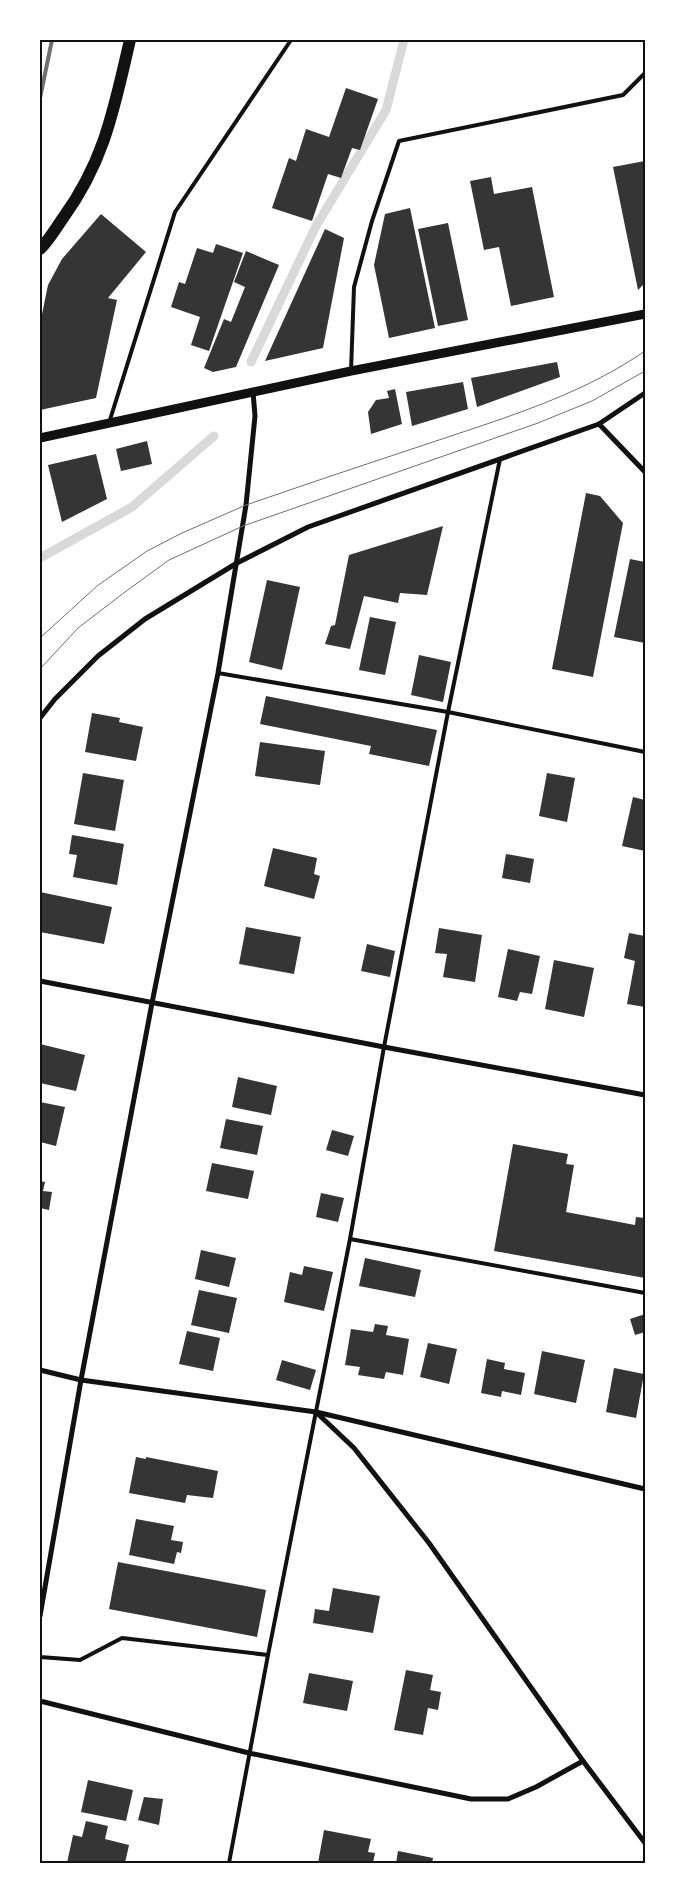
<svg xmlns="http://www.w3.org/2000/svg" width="685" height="1903" viewBox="0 0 685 1903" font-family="Barlow,sans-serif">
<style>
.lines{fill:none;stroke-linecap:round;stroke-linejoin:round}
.stream{stroke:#d9d9d9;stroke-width:9}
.building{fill:#353535}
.service{stroke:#111;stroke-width:4}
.minor{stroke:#111;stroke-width:5}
.tertiary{stroke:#111;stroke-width:9}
.primary{stroke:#111;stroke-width:12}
.tram{stroke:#707070;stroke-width:1}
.rail{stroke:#707070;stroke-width:4}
.neatline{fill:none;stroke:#111;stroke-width:2}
</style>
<rect width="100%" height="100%" fill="#fff"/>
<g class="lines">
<!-- stream -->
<g class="stream">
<path d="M251 362 316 226 386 110 404 40"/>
<path d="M40 558 132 507 214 436"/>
</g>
</g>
<!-- building -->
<g class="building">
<path d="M346 88 378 99 360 150 352 148 341 178 328 174 312 221 272 208 289 158 296 161 306 129 329 137Z"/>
<path d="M645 161V283L638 290 613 167Z"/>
<path d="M491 177 494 194 532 187 554 297 511 306 499 247 484 250 470 181Z"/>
<path d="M410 208 435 328 389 338 374 265 385 214Z"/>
<path d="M101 214 146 252 108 298 117 300 96 398 40 410V324L48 285 62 259Z"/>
<path d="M448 223 468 320 438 326 418 229Z"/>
<path d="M325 229 344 238 323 348 265 361Z"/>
<path d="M216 244 243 253 209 351 191 345 200 317 171 307 179 282 185 284 197 248 213 253Z"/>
<path d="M246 251 279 265 236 367 213 372 204 368 224 319 231 322 245 287 234 282Z"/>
<path d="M557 362 560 377 477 407 471 378Z"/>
<path d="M463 382 468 409 412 426 406 392Z"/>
<path d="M395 389 402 424 371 434 368 412 376 400 389 398 387 391Z"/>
<path d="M147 441 152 464 121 471 116 449Z"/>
<path d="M96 454 107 499 62 522 48 465Z"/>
<path d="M586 493 600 496 623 523 593 677 552 669Z"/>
<path d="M443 526 427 595 400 593 398 603 364 596 350 649 325 644 331 626 335 625 349 555Z"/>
<path d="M630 559 645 562V643L614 637Z"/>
<path d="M267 580 300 587 282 670 249 662Z"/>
<path d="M370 617 396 622 385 675 359 670Z"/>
<path d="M419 655 451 662 443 702 411 695Z"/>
<path d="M266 696 437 730 429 766 369 754 371 746 260 724Z"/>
<path d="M92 713 120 718 119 722 143 727 136 761 85 752Z"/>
<path d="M260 742 325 751 320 785 255 776Z"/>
<path d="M83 773 124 780 115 831 74 824Z"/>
<path d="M547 773 575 778 567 822 539 816Z"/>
<path d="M633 797 645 800V851L622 846Z"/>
<path d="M72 835 124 844 117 885 73 877 77 855 69 854Z"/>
<path d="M273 848 317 858 314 874 320 876 314 899 264 886Z"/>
<path d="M506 854 534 859 530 883 502 878Z"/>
<path d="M40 892 112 907 104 944 40 932Z"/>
<path d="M246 927 301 937 294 974 239 964Z"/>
<path d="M439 928 482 935 475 982 443 977 447 954 435 953Z"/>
<path d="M629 933 645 936V1007L627 1004 635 961 624 958Z"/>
<path d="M367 944 395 951 390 977 361 971Z"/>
<path d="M508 949 540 956 532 994 520 992 517 1001 498 997Z"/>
<path d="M554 960 594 968 584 1017 545 1009Z"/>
<path d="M40 1044 85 1055 76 1091 40 1083Z"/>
<path d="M238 1077 277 1086 271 1115 232 1107Z"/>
<path d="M40 1102 65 1107 56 1146 40 1142Z"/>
<path d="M226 1119 263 1126 257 1155 220 1148Z"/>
<path d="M332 1130 354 1136 348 1156 326 1150Z"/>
<path d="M513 1144 568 1154 566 1164 574 1165 566 1212 635 1225 636 1217 645 1218V1278L494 1251Z"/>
<path d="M212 1163 254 1171 248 1199 206 1191Z"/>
<path d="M40 1181 45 1182 43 1191 52 1192 49 1210 40 1208Z"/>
<path d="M321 1193 344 1198 338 1222 316 1217Z"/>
<path d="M201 1250 236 1258 229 1287 195 1279Z"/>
<path d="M365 1258 421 1270 415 1297 359 1286Z"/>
<path d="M304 1266 333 1272 324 1311 284 1302 290 1272 302 1275Z"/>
<path d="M199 1290 237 1298 229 1333 191 1325Z"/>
<path d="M645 1314V1332L635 1335 630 1319Z"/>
<path d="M375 1324 388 1326 386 1335 409 1339 403 1375 386 1372 384 1379 358 1375 360 1367 345 1365 351 1329 373 1332Z"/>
<path d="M187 1331 220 1338 213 1371 179 1364Z"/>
<path d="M428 1343 457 1349 449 1384 420 1377Z"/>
<path d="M542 1351 585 1360 576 1403 534 1394Z"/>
<path d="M487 1359 505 1363 504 1369 525 1373 521 1395 502 1391 501 1397 481 1393Z"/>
<path d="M282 1360 316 1370 310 1390 276 1380Z"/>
<path d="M614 1368 644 1374 636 1418 606 1412Z"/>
<path d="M136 1457 146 1459V1457L218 1471 213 1498 187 1495 185 1503 129 1493Z"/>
<path d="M136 1519 174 1526 171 1540 183 1542 181 1553 177 1552 174 1564 129 1555Z"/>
<path d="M118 1562 266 1590 257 1637 109 1609Z"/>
<path d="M333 1588 380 1596 373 1633 313 1623 315 1609 329 1611Z"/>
<path d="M406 1670 433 1675 430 1690 441 1692 438 1710 428 1708 423 1735 394 1730Z"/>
<path d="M309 1673 353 1681 347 1711 303 1703Z"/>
<path d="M88 1780 133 1790 126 1821 81 1812Z"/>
<path d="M144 1797 163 1799 159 1825 138 1820Z"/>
<path d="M86 1821 108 1826 105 1839 129 1845 125 1863H67L73 1835 82 1837Z"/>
<path d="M324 1830 371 1839 368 1852 375 1853 373 1863H318Z"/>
<path d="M398 1851 433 1858 432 1863H396Z"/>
</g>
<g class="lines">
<!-- service -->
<g class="service">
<path d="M351 371 354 287 372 221 399 141 623 95 645 73"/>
<path d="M109 423 175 212 291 40"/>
<path d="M218 673 448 712 645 752"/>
<path d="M350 1239 645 1293"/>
<path d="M40 1657 80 1660 122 1638 268 1655"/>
<path d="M229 1863 268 1655 350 1239 384 1047 448 712 500 459"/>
</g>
<!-- minor -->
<g class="minor">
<path d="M599 424 645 472"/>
<path d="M40 718 55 699 98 656 145 619 237 563 308 527 599 424 645 393"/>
<path d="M40 981 384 1047 645 1095"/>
<path d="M40 1370 81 1380 316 1412 645 1489"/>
<path d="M317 1413 354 1448 429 1543 583 1761 645 1843"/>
<path d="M40 1616 81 1380 152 1003 218 673 246 505 255 416 253 392"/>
<path d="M40 1701 249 1753 471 1799H508L536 1787 583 1761"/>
</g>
<!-- tertiary -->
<path class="tertiary" d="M40 438 351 371 645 314"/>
<!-- primary -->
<path class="primary" d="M40 249C49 240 56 228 63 218 105 160 114 108 130 40"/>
<!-- tram -->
<g class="tram">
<path d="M40 638 97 586 147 551 182 533 246 505 281 493C339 473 397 454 454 435 520 413 587 391 645 351"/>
<path d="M40 669 78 628 125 592 169 560 243 526 538 423 592 401 645 371"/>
</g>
<!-- rail -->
<path class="rail" d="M40 98 52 40"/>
</g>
<!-- border -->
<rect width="685" height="1903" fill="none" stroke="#ffffff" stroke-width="82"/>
<rect x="41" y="41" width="603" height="1821" class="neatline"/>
</svg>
